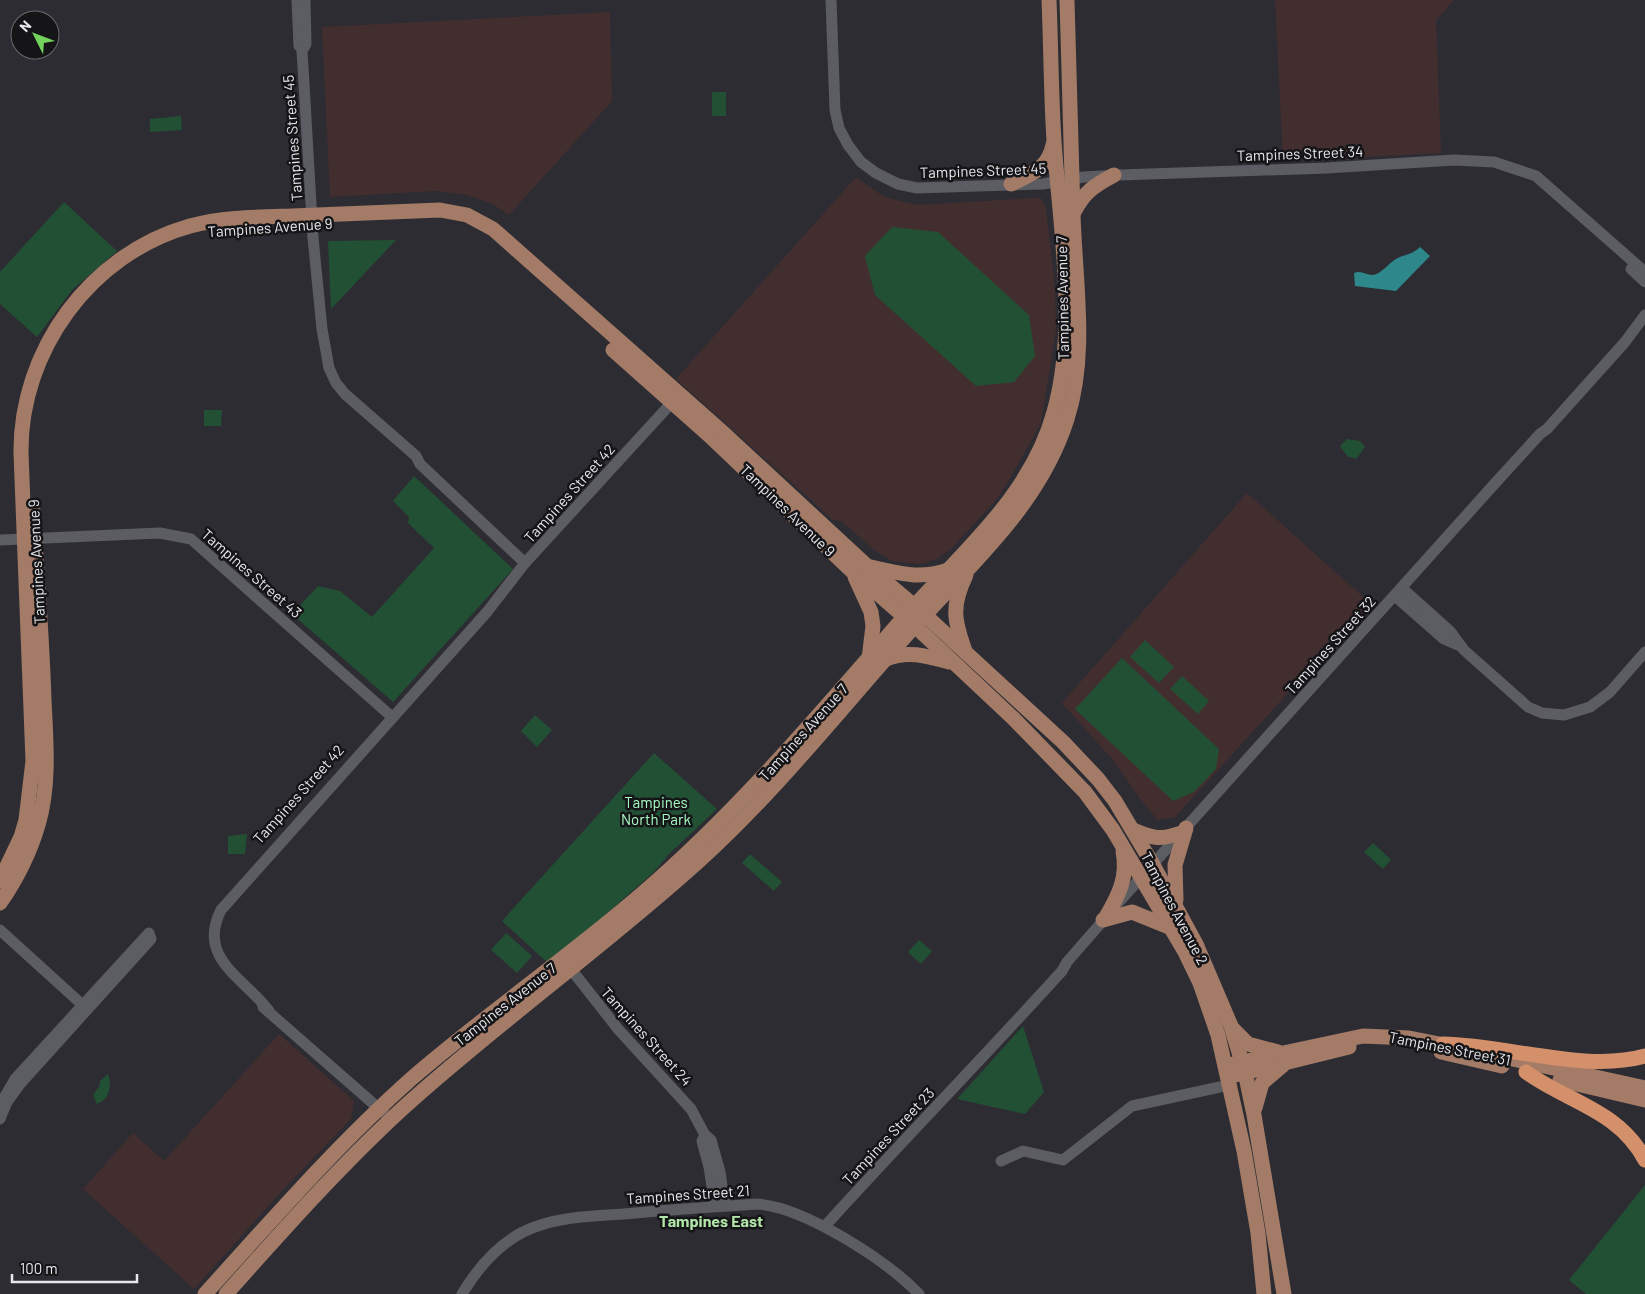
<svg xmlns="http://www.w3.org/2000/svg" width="1645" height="1294" viewBox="0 0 1645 1294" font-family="Barlow,sans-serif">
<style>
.education{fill:#432e2f}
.green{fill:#225034}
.water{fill:#2e878b}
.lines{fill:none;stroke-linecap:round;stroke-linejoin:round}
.minor{stroke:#5c5c63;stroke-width:11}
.major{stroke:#a37b67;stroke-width:15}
.highway{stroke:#d3906a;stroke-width:15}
.labels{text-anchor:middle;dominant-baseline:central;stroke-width:5;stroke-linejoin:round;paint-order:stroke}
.street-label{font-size:15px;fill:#e8e8ec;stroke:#151518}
.park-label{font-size:15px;fill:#a7fbc3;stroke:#151518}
.neighbourhood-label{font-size:16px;font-weight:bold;fill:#b2e6a8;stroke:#151518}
</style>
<rect width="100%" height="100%" fill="#2d2c33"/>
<!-- education -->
<g class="education">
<path d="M1275 0H1454L1436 20 1441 153 1283 161Z"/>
<path d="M610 12 612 101 509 215 493 204 467 195 435 191 330 197 322 27Z"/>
<path d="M856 177 884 197 917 205 1033 198H1041L1046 208 1055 289 1056 329 1041 423 1008 482 996 500 951 549 937 559 919 564 892 561 874 550 842 521 833 520 676 379Z"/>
<path d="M1247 493 1370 603 1175 817 1158 820 1145 805 1112 759 1062 703Z"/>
<path d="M279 1034 354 1101 351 1119 281 1192 194 1289 83 1189 133 1133 164 1161Z"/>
</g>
<!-- green -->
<g class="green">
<rect x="712" y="92" width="14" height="24"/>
<path d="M181 116 182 130 150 132V119Z"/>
<path d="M64 202 117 251 72 290 37 337 0 304V272Z"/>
<path d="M892 227 938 232 1029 315 1035 356 1014 382 976 386 875 295 865 256Z"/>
<path d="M396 240 331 309 328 241Z"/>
<path d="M204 410H222L221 426H204Z"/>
<path d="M1347 439 1360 441 1365 447 1356 459 1347 456 1340 446Z"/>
<path d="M414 476 513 569 393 702 292 614 318 586 340 591 372 617 434 548 408 523 409 517 393 501Z"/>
<path d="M1145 640 1174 667 1159 683 1130 657Z"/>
<path d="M1122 658 1219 749 1216 769 1194 792 1173 801 1075 709Z"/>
<path d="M1182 676 1209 701 1198 714 1170 689Z"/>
<path d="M535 715 552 730 537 747 521 731Z"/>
<path d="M654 753 717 809 669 854 654 872 549 964 502 921Z"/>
<path d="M247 834 245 854H228V836Z"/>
<path d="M1373 843 1391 860 1383 869 1364 852Z"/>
<path d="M750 854 782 882 774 891 742 863Z"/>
<path d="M506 933 532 956 517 973 491 950Z"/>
<path d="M919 940 932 951 921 964 908 952Z"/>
<path d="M1023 1026 1044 1092 1025 1114 957 1099Z"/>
<path d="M108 1074C112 1086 110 1099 97 1104L93 1095 100 1085V1081Z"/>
<path d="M1645 1185V1294H1586L1569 1280Z"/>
</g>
<!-- water -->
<path class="water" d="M1420 247 1430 256 1396 291 1355 286 1354 273C1362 270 1365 275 1373 275 1381 274 1389 263 1396 259 1405 254 1412 255 1420 247Z"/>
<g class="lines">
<!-- minor -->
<g class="minor">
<path d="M297 0 299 46"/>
<path d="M305 0 306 44 302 51 303 67 313 238 322 329 329 368 336 383 345 394 416 456 420 464 525 563"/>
<path d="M831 0 835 110 839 128 848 145 861 162 876 173 898 184 917 188 978 186 1043 184 1084 177 1120 175 1327 168 1454 160 1494 162 1536 176 1645 272"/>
<path d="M1631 269 1645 282"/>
<path d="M0 540 160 533 191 539 392 717"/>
<path d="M1402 588 1450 631 1464 650 1528 707 1542 713 1564 715 1590 707 1610 692 1645 652"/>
<path d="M1395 596 1444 639 1460 646"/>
<path d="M1118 903 1498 480 1540 434 1547 429 1625 342 1645 315"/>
<path d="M0 930 87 1009"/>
<path d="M567 964 618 1029 691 1109 705 1135 711 1140 720 1172 725 1206"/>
<path d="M263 1007 384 1113"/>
<path d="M269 1011C246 979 196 959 221 910L487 612 525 563 676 398"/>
<path d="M0 1105 15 1079 149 933 151 939 20 1084 7 1102 0 1119"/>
<path d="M705 1135 702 1141 709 1167 715 1206"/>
<path d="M1001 1161 1023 1151 1063 1160 1132 1106 1220 1087"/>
<path d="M825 1226C903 1140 984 1057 1062 971L1067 962 1108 915"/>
<path d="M462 1294C477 1269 496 1246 523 1232 553 1217 590 1216 623 1214 668 1210 712 1207 757 1204 804 1207 886 1260 919 1294"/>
</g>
<!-- major -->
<g class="major">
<path d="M1011 184C1031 174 1048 169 1053 145"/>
<path d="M1074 212C1084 192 1095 185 1114 175"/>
<path d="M613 350 712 438 852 571 915 626 1013 718 1085 792 1113 830 1185 952 1200 983 1218 1035 1244 1151 1258 1233 1264 1294"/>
<path d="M871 567C900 573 918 580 948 570"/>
<path d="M855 577 871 612 873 626 869 659"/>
<path d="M965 651C954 620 951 606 966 575"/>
<path d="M886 659C908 650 927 656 949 662"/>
<path d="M1133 830C1154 839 1160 840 1181 833"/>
<path d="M0 881 21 837 26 820 33 761 21 453C20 351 90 254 190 226 222 217 258 217 292 216 341 214 390 212 440 210L467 215 493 229 719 429 867 566 925 615 1063 742 1098 779 1115 801 1152 863 1196 944 1231 1026 1245 1072 1254 1115 1284 1294"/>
<path d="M1176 900 1175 865 1186 828"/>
<path d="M0 903C16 880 30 852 38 825 50 786 46 740 44 700 42 637 37 574 33 511"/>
<path d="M1106 917C1119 895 1128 877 1123 851"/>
<path d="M1103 920 1132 912 1174 929"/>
<path d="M1233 1029 1248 1044 1278 1052"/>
<path d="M1441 1052 1502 1066"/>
<path d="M1490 1054 1645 1088"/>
<path d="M1233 1064 1363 1036 1409 1038 1455 1047"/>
<path d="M1235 1075 1349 1047"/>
<path d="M1560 1080 1645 1100"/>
<path d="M1255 1108 1262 1083 1283 1065"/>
<path d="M205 1294C272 1220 337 1145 411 1079 486 1014 568 958 643 893 737 812 818 716 899 623 956 557 1030 500 1054 412 1078 327 1060 228 1054 141 1051 94 1051 47 1049 0"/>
<path d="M226 1294C283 1230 340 1166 402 1109 498 1022 604 947 700 860 777 790 842 707 912 629 970 565 1040 505 1067 419 1088 354 1075 282 1073 214 1071 143 1069 71 1067 0"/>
</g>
<!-- highway -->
<g class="highway">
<path d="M1443 1044C1507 1045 1586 1073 1645 1056"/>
<path d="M1526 1072C1567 1102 1619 1110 1645 1160"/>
</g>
</g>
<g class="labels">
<!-- street labels -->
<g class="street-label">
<text transform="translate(292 138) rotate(-94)">Tampines Street 45</text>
<text transform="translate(1300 153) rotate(-2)">Tampines Street 34</text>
<text transform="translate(983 170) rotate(-2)">Tampines Street 45</text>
<text transform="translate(270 227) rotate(-4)">Tampines Avenue 9</text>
<text transform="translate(1062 298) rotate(-91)">Tampines Avenue 7</text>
<text transform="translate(569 493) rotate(-48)">Tampines Street 42</text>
<text transform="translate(788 510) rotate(44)">Tampines Avenue 9</text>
<text transform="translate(36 562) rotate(-93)">Tampines Avenue 9</text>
<text transform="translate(252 573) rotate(41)">Tampines Street 43</text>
<text transform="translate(1330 645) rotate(-48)">Tampines Street 32</text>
<text transform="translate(803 732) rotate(-48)">Tampines Avenue 7</text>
<text transform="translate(298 794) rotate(-48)">Tampines Street 42</text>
<text transform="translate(1175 908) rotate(62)">Tampines Avenue 2</text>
<text transform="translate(505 1004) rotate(-38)">Tampines Avenue 7</text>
<text transform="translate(647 1036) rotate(48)">Tampines Street 24</text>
<text transform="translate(1450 1048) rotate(11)">Tampines Street 31</text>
<text transform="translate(888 1136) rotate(-47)">Tampines Street 23</text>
<text transform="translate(688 1194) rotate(-4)">Tampines Street 21</text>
</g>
<!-- park labels -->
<g class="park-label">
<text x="656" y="802">Tampines<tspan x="656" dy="17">North Park</tspan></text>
</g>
<!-- neighbourhood labels -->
<g class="neighbourhood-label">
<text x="711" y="1220">Tampines East</text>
</g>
</g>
<!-- north arrow -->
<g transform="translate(35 35) rotate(312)"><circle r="24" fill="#151518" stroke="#69696d"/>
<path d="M0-4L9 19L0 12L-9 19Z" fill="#72d25d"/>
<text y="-8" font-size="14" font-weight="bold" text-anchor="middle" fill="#e8e8ec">N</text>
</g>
<!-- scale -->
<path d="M12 1274v8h125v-8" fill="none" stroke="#e8e8ec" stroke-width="2.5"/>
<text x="20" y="1274" font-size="15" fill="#e8e8ec" stroke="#151518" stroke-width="4" paint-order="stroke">100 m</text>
</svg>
